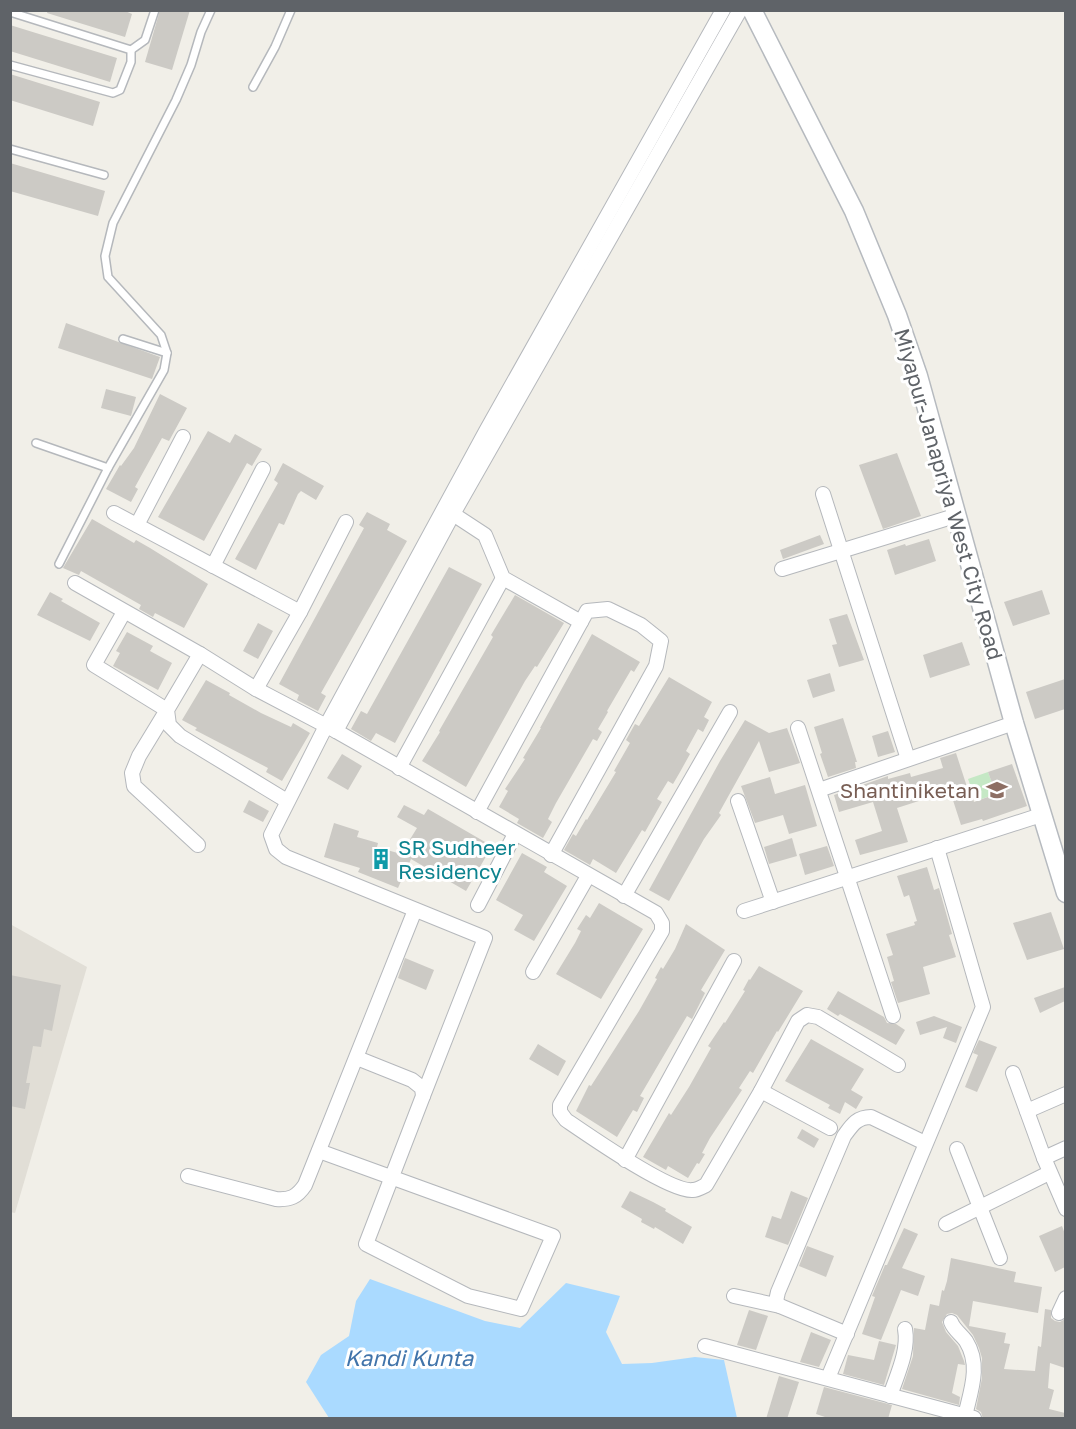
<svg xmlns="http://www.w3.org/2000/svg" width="1076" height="1429" viewBox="0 0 1076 1429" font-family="'Golos Text',sans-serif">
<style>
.education{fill:#e1ded6}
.green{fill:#c5e8c5}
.water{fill:#aadaff}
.building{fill:#cccac5}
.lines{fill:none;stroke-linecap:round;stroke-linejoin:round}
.lane-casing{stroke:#b5b8bc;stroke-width:10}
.street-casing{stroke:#b5b8bc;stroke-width:16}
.secondary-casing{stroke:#b6babf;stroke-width:21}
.lane{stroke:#fff;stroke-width:7}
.street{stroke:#fff;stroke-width:14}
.secondary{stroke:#fff;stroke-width:18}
.labels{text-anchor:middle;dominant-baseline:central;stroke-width:6;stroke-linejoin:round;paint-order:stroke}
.street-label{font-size:21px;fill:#5f6368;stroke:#fff}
.education-label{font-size:21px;fill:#785e54;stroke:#fff;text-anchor:end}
.culture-label{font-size:21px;fill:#0d838f;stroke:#fff;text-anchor:start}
.water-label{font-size:22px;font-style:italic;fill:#4174aa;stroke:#fff}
</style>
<rect width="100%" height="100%" fill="#f1efe8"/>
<!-- education -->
<path class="education" d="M10 924 87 967 15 1213 10 1212Z"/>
<!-- green -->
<path class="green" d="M988 772 996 794 976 801 968 779Z"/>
<!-- water -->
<path class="water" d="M370 1279 485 1321 520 1328 566 1283 620 1296 606 1332 622 1364 652 1363 695 1357 724 1360 737 1418H329L306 1382 321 1355 349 1336 356 1301Z"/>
<!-- building -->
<g class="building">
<path d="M48 10H123L132 14 125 37 47 13Z"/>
<path d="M160 10H190L172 70 145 62Z"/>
<path d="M10 25 117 58 110 82 10 51Z"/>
<path d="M10 74 100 102 93 126 10 100Z"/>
<path d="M10 163 105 191 98 216 10 191Z"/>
<path d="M66 323 160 357 152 379 58 348Z"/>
<path d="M106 389 136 397 131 416 101 408Z"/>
<path d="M160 394 187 408 169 441 162 438 135 487 138 489 131 502 106 489 120 465 121 466 134 448Z"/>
<path d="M208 431 230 443 235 434 262 449 252 466 247 463 204 541 158 517Z"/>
<path d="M897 453 921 516 883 529 859 465Z"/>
<path d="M283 463 324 486 316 500 301 491 298 494 284 525 279 523 256 570 235 559 278 483 274 480Z"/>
<path d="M367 512 390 524 387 530 407 541 321 693 326 696 318 711 297 700 299 695 279 684 364 528 359 525Z"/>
<path d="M92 519 134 543 136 540 150 548 208 584 184 628 155 613 153 617 139 609 141 605 81 571 79 575 63 568Z"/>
<path d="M820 535 824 544 783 559 780 550Z"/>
<path d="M929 539 936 561 895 575 887 550 905 544 906 546Z"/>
<path d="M449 567 482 584 395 743 376 733 371 741 351 729 361 711 367 714Z"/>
<path d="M1042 590 1050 614 1013 626 1004 602Z"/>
<path d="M50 592 63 599 61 601 100 623 90 641 37 615Z"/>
<path d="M515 595 564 623 537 667 535 666 525 681 466 787 422 761 440 732 439 731 493 637 491 635Z"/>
<path d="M847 614 864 660 839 667 832 645 837 644 829 619Z"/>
<path d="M258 623 273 631 258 659 243 651Z"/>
<path d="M127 632 153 646 150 651 172 663 158 690 113 666 120 653 116 651Z"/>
<path d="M592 634 640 662 634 672 631 670 607 711 608 712 598 729 602 732 597 741 593 739 556 803 548 819 552 822 543 838 517 823 519 819 499 807 508 791 505 789 525 759 523 758 541 728H540Z"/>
<path d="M962 642 970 665 930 678 923 655Z"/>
<path d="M830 673 835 691 813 698 807 680Z"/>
<path d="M669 677 712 702 704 717 709 720 703 732 698 729 686 751 690 754 680 772 673 784 668 781 657 799 662 802 645 832 642 830 616 873 593 859 590 865 564 850 573 834 576 836 586 819 587 820 616 772 614 771 630 743 626 740 635 724 639 726Z"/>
<path d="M1065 679V709L1035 719 1026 692Z"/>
<path d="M206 680 230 693 229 695 261 713 291 727 293 723 310 733 282 781 266 772 268 768 195 730 197 728 182 720Z"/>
<path d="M843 718 857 762H855L856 768 828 777 820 754 822 753 814 727Z"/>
<path d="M745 720 769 733 787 728 800 763 769 772 759 741 719 813 721 815 704 839 669 901 649 890 720 761Z"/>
<path d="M888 731 895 752 878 757 872 736Z"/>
<path d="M956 753 968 790H970L974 802 996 794 988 772 1012 764 1027 806 983 821 982 819 961 825 950 791 897 808 908 842 860 855 855 840 882 831 873 802 839 812 834 795 888 776V779L910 773 911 777 943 768 940 758Z"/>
<path d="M342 754 362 766 348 790 327 778Z"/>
<path d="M770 777 775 794 805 785 817 826 789 834 783 815 755 823 741 786Z"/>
<path d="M249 800 269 811 263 822 243 812Z"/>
<path d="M404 805 424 815 428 809 492 846 466 891 411 859 398 888 358 872 360 868 324 857 334 823 359 831 357 837 378 843 377 847 401 854 417 828 397 817Z"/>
<path d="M792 838 797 856 769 864 764 847Z"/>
<path d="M827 846 834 866 805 875 799 854Z"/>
<path d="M522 853 547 867 544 872 567 886 534 941 514 930 523 915 496 900Z"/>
<path d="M927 867 934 890 939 888 952 934 949 935 956 957 923 967 930 994 898 1003 891 982 894 981 887 957 893 955 886 934 915 925 914 922 917 921 909 895 904 897 897 876Z"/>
<path d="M599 903 643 929 601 999 556 974 575 943 581 931 577 929 586 915 590 918Z"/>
<path d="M1051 912 1064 949 1027 960 1013 923Z"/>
<path d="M686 924 725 950 701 990 705 993 692 1019 687 1016 640 1096 644 1098 637 1112 633 1110 617 1137 576 1111 589 1085 591 1086 639 1011 657 979 655 978 661 967 663 969 675 949Z"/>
<path d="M405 958 434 970 426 990 398 978Z"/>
<path d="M759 966 803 991 778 1032 777 1031 753 1073 750 1071 739 1088 742 1090 710 1138 702 1153 705 1154 699 1164 697 1163 688 1178 668 1166 666 1170 643 1157 669 1113 671 1115 689 1087 711 1048 708 1046 724 1022 725 1023 745 991 743 990 749 979 750 980Z"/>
<path d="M10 975 61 985 52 1031 44 1029 41 1047 33 1046 26 1083H30L25 1109 10 1106Z"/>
<path d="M1065 987V1001L1040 1013 1034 998Z"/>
<path d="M838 991 884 1017 887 1023 896 1024 905 1030 896 1045 840 1014 838 1016 827 1009Z"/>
<path d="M934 1016 962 1027 956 1043 943 1038 947 1027 920 1035 916 1022Z"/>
<path d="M811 1039 864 1069 851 1090 863 1097 856 1109 845 1102 840 1114 828 1108 830 1105 785 1081Z"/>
<path d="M979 1040 997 1047 977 1092 965 1087 978 1055 973 1053Z"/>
<path d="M538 1044 566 1061 558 1076 529 1059Z"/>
<path d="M802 1129 819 1139 814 1148 797 1138Z"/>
<path d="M630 1191 653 1202 666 1209 665 1211 692 1227 683 1244 655 1227 654 1229 641 1222 642 1219 621 1207Z"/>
<path d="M791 1191 808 1198 788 1245 765 1237 772 1216 781 1219Z"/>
<path d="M1062 1226 1065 1234V1267L1055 1272 1039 1236Z"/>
<path d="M904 1228 918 1234 902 1268 925 1276 918 1296 901 1290 881 1340 862 1334 875 1297 872 1296 885 1265H887Z"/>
<path d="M807 1246 834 1256 826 1277 799 1266Z"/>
<path d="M951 1258 1016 1272 1014 1282 1042 1287 1038 1313 973 1301 969 1326 1006 1333 1004 1343 1010 1344 1004 1369 1035 1371 1038 1346 1041 1347 1045 1309 1051 1310V1318L1055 1321 1060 1322 1065 1319V1368L1050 1363 1048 1388 1054 1390 1049 1409 1065 1413V1419H983L981 1412 976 1409 982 1378V1358L979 1348 973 1335 957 1315 952 1313 947 1314 942 1322 946 1332 958 1346 964 1361 965 1365 958 1364 952 1393 960 1397 959 1405 902 1389 913 1356 914 1328 925 1330 930 1304 939 1306 942 1290 944 1291 947 1281Z"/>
<path d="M749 1310 768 1316 756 1350 737 1345Z"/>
<path d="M811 1332 831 1340 819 1367 800 1362Z"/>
<path d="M879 1341 896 1345 884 1385 843 1374 848 1355 874 1360Z"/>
<path d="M779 1376 799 1382 787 1419H766Z"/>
<path d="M824 1387 892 1405 888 1419H831L816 1414Z"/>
</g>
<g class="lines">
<defs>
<g id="lane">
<path d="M10 12 131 50V62L120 90 113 93 10 65"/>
<path d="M131 50 145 40 155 10"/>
<path d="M253 87 275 47 291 10"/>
<path d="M10 149 104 175"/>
<path d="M123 339 167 353"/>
<path d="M36 443 108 468"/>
<path d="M59 564 108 468 164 370 167 353 161 335 108 277 105 256 113 223 176 100 191 65 201 32 211 10"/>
</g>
<g id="street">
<path d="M823 494 908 759"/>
<path d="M114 513 300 612"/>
<path d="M453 514 485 535 503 578 581 622 477 812"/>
<path d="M137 525 183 437"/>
<path d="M213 566 263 469"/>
<path d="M782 569 958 515"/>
<path d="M75 583 200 654 256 689 336 731 656 913 662 923V931L560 1105V1112L566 1120C588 1135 671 1193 693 1190 697 1190 702 1187 706 1185L761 1091 798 1021 807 1015 818 1017 898 1065"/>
<path d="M124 612 94 665 167 710 139 756 132 773 134 786 198 845"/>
<path d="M200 654 167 710 169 725 180 736 287 801"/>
<path d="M256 689 300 612 346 522"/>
<path d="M798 728 893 1016"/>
<path d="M336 731 453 514 740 10"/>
<path d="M399 768 503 578"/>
<path d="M819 790 1014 723"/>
<path d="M738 801 773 902"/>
<path d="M551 855 656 666 661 641 641 625 608 609 587 611 581 622"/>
<path d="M624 896 730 712"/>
<path d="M478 905 515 834"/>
<path d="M744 911 1041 815"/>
<path d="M533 972 588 876"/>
<path d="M1013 1073 1044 1158"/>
<path d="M761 1091 830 1128"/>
<path d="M423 1096 485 938 286 857 276 849 271 835 326 726 486 431 723 10"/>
<path d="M1027 1111 1066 1094"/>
<path d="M1066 1148 1044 1158 1066 1209"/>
<path d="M957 1149 1000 1258"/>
<path d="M319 1151 553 1236 521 1309 468 1296 366 1244 423 1096 422 1088 412 1080 357 1058"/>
<path d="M625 1160 734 961"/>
<path d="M188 1176 276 1199C290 1200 297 1197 305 1185L415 910"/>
<path d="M946 1224 1049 1173"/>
<path d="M734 1296 780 1306"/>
<path d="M1059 1313 1066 1298"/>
<path d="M951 1322C954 1330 961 1334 966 1341 981 1365 971 1390 965 1416"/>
<path d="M847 1334 780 1306 776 1301 778 1292 844 1136C852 1125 857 1117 871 1117L925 1143"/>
<path d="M705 1346 974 1418"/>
<path d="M828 1378 983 1007 937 848"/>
<path d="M890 1396C897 1375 909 1351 905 1329"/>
</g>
<path id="secondary" d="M752 10 854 211 897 315 918 376 1014 723 1066 893"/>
</defs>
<!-- lane casing -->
<use href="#lane" class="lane-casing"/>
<!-- street casing -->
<use href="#street" class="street-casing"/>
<!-- secondary casing -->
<use href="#secondary" class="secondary-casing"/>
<!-- lane -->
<use href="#lane" class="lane"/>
<!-- street -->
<use href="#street" class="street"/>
<!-- secondary -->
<use href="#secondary" class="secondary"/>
</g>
<!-- icons -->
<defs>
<symbol id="school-bare" viewBox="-9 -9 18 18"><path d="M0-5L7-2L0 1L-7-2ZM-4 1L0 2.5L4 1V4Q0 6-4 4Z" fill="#8d6e63" stroke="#fff" stroke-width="2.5" paint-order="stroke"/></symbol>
<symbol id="building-bare" viewBox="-9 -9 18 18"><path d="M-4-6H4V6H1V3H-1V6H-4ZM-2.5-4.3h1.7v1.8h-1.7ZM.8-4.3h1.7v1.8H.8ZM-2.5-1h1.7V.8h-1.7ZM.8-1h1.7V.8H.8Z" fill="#0f9aa8" stroke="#fff" stroke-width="2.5" paint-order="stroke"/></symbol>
</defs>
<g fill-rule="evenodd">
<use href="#school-bare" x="982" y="775" width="30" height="30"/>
<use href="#building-bare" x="366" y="844" width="30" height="30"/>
</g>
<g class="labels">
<!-- street labels -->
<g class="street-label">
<text transform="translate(949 494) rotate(74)">Miyapur-Janapriya West City Road</text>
</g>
<!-- education labels -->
<g class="education-label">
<text x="980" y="790">Shantiniketan</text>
</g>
<!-- culture labels -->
<g class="culture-label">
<text x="398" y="847">SR Sudheer<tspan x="398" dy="24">Residency</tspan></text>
</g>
<!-- water labels -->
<g class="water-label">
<text x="409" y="1357">Kandi Kunta</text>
</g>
</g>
<!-- border -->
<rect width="1076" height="1429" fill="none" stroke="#5f6368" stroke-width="24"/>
</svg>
